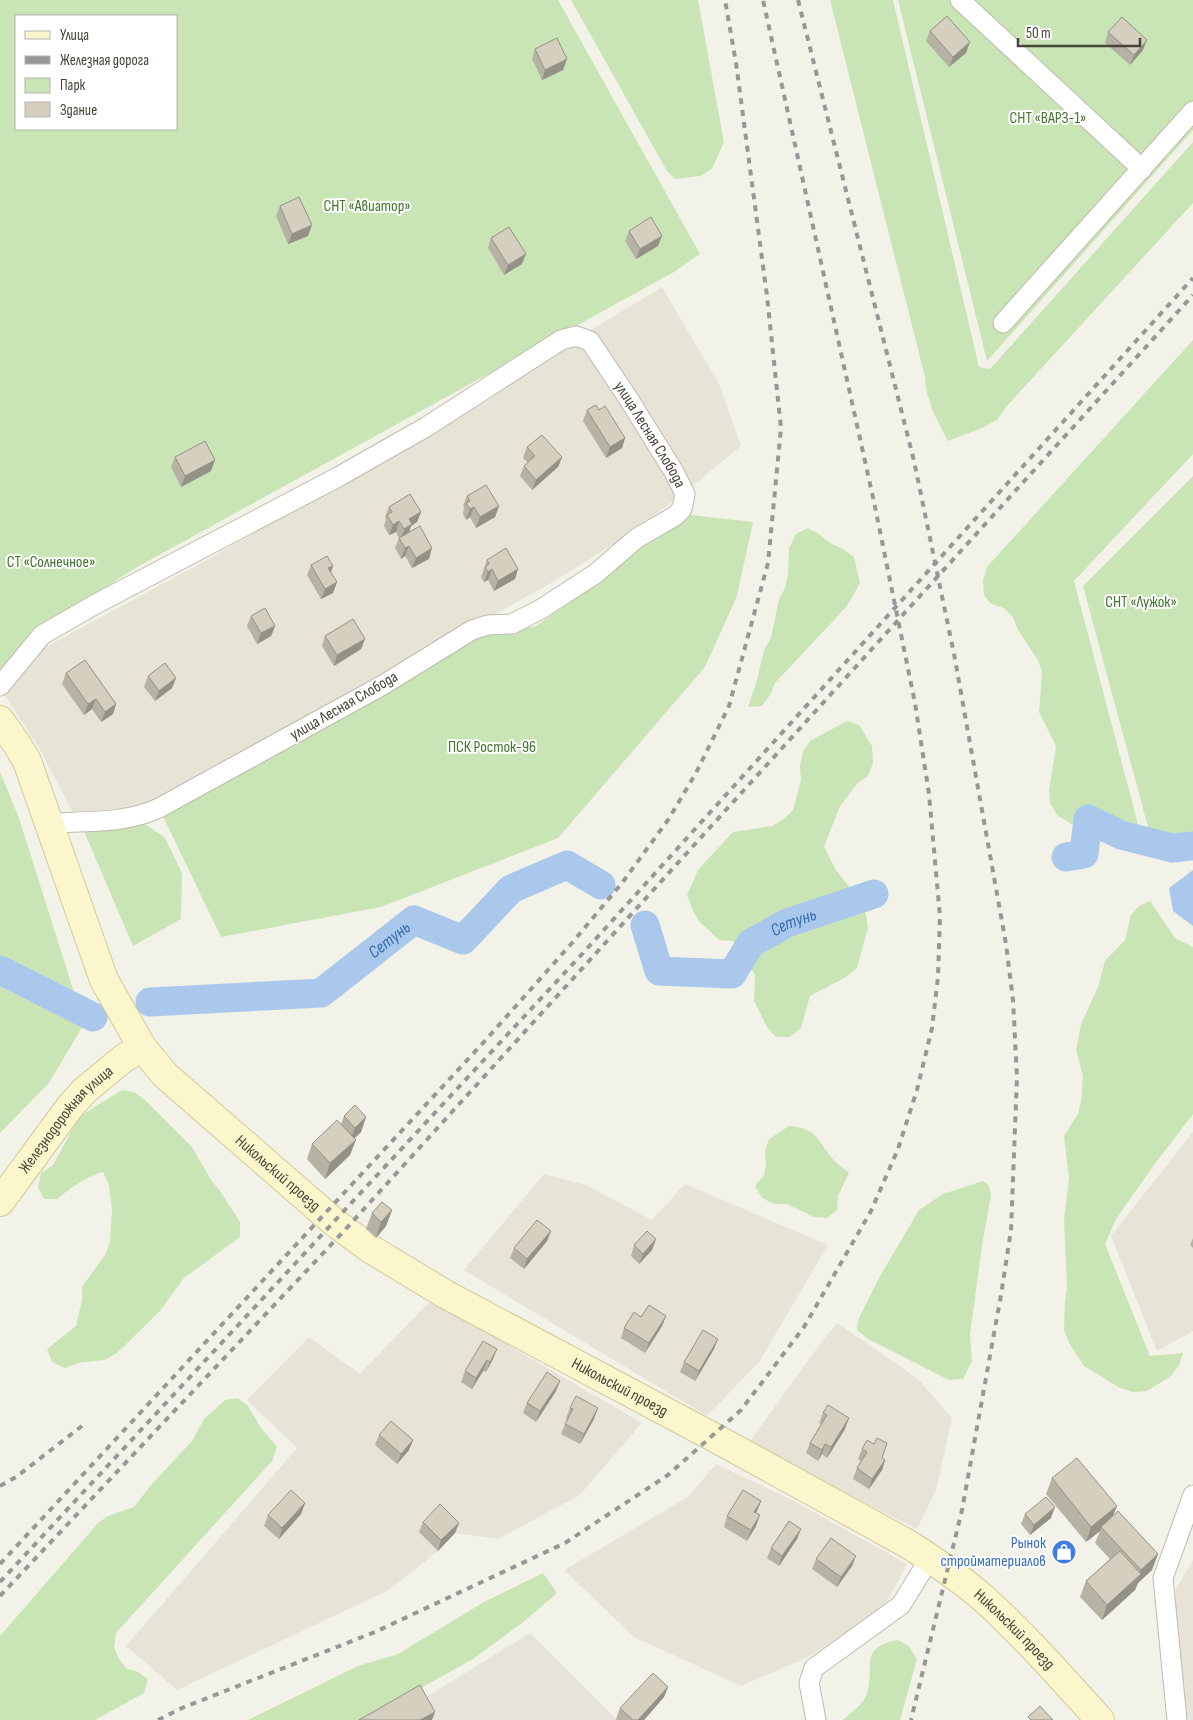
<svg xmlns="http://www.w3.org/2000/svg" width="1193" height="1720" viewBox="0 0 1193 1720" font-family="'Sofia Sans Condensed',sans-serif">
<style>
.residential{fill:#e7e4d7}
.industrial{fill:#e6e3dd}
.green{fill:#c9e5b5;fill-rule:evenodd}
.water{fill:#aac8ec}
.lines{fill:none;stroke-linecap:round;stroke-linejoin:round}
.river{stroke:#aac8ec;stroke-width:29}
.street-casing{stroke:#bebaac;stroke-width:21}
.secondary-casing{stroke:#d0c99b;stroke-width:30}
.street{stroke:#fff;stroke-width:19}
.secondary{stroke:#fbf6cb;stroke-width:28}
.rail{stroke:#979797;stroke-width:4;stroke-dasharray:6 6;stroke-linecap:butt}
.wall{fill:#b6b2a4}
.shaded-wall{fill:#949186}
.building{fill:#d4cfbf;stroke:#949186}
.labels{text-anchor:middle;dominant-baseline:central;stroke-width:4;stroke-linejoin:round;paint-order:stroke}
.park-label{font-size:16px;fill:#40752e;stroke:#fff}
.street-label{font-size:16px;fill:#474338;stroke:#fff}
.shop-label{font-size:16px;fill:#366cbe;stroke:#fff;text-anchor:end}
.water-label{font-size:18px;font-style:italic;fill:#376cac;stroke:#fff}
</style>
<rect width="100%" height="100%" fill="#f3f2e9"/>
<!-- residential -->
<g class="residential">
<path d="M662 287 719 384 741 446 679 497 617 542 551 583 166 799 141 811H72L39 748 5 696 33 654 203 562 444 425 562 347Z"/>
<path d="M1193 1132V1331L1157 1351 1111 1236Z"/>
<path d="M544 1174 586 1185 652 1220 685 1184 828 1245 759 1362 707 1416 464 1270Z"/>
<path d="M431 1300 642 1423 580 1495 498 1539 455 1533 438 1551 389 1590 177 1690 126 1646 297 1448 247 1400 309 1337 360 1374Z"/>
<path d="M837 1323 917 1378 952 1418 936 1490 917 1529 748 1444 820 1344Z"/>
<path d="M716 1464 794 1501 907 1564 883 1609 808 1657 741 1686 634 1637 564 1570 688 1497Z"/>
<path d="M1193 1560V1720H1183L1172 1596Z"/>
</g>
<!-- industrial -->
<path class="industrial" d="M530 1633 617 1720H388L412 1706Z"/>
<!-- green -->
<g class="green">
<path d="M0 0H558L700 254 674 272 139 566 41 628 0 684ZM16 16H176V129H16Z"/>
<path d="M571 0H698L724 142 712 169 700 176 675 179 667 171Z"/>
<path d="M830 0H893L979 367 990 369 1193 142V203L1006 407 997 420 984 427 948 441C937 420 926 401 925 377Z"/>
<path d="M898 0H1193V130L987 361Z"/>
<path d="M1193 340V454L1074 581 1140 832 1127 834 1115 830 1090 836 1057 815 1050 803 1049 790 1056 746 1039 712 1042 672 1038 660 1018 630 1013 617 1004 608 991 604 984 595 983 580 987 567Z"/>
<path d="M1193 476V846L1155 853 1083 586Z"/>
<path d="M680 514 753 522 737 596 705 667 558 838 381 907 221 937 159 808 462 640 536 626 609 575 629 550Z"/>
<path d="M808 528 819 534 830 543 843 549 854 557 860 583 847 606 775 683 770 695 762 706 748 707 757 680 764 650 771 638 779 599 785 588 788 574 789 548 796 534Z"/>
<path d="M847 721 859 725 872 746 873 763 868 776 858 783 840 806 824 847 836 870 851 889 866 914 868 928 857 968 846 977 810 996 801 1028 790 1037H776L767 1027 754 1001 755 975 733 941 719 940 699 921 693 911 687 895 698 870 733 832 772 826 784 819 793 810 801 780 800 766 803 751 810 741Z"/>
<path d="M0 772 19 818 84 1024 49 1083 0 1133Z"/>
<path d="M139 820 165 838 182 873 181 919 133 946 81 824Z"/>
<path d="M1150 901 1175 938 1193 947V1114L1154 1165 1116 1219 1105 1244 1150 1356 1183 1353 1179 1365 1171 1376 1147 1391 1133 1392 1120 1388 1084 1366 1069 1343 1064 1330 1065 1301 1067 1288 1064 1220 1069 1178 1064 1136 1078 1114 1081 1101 1083 1076 1076 1050 1081 1024 1098 987 1105 961 1125 940 1131 915 1139 906Z"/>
<path d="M122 1090 134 1092 145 1100 192 1147 211 1180 220 1191 240 1222V1237L184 1278 160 1311 117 1353 105 1360 78 1363 65 1368 52 1362 47 1349 76 1326 82 1300V1287L105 1255 110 1242 112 1210 109 1185 103 1172C85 1177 72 1187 57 1199H44L38 1187 41 1173 53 1165 79 1117Z"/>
<path d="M789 1126C816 1129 814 1135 829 1154 834 1162 843 1167 849 1173L838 1196 837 1210 827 1218 814 1217 787 1204H774L762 1198 755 1186 764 1175 766 1164 765 1151 769 1139Z"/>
<path d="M983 1181 989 1186 991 1195 982 1246 970 1335 972 1361 963 1379 949 1380 868 1339 857 1330 858 1320 879 1278 919 1210 943 1194Z"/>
<path d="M238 1398 248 1406 261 1428 277 1447 272 1461 116 1633 114 1647 119 1659 127 1669 138 1672 148 1679 144 1693 95 1720H0V1636L98 1523 108 1516 134 1507 152 1484 192 1441 204 1419 225 1400Z"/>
<path d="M543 1573 557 1593 522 1623 473 1659 364 1720H248L358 1666 398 1654 484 1602Z"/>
<path d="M898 1640 909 1646 917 1659 900 1720H843C851 1712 863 1705 867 1694 876 1666 857 1648 898 1640Z"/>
</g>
<!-- water -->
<path class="water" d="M1193 870V926L1173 911 1169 888Z"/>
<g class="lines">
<!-- river -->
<g class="river">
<path d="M1066 857 1084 854 1088 819 1121 835 1172 848 1193 846"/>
<path id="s1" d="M645 925 659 971 732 974 751 943 787 923 874 894"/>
<path d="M0 970 93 1017"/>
<path id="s2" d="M150 1002 321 993 414 920 463 940 511 889 567 865 601 885"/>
</g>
<defs>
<g id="street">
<path d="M960 0 1142 169"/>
<path d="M1003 323 1193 111"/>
<path id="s3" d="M0 686 42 635 94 605 338 477 426 427 561 340 576 336 590 341 628 398 674 472 685 494 682 509 675 516 637 538 595 574 541 609 512 624 488 625 472 630 383 685 159 808C125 824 85 821 48 823"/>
<path d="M816 1720 809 1683 814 1668 901 1605 930 1558"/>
<path d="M1177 1720 1163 1578 1193 1495"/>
</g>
<g id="secondary">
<path id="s4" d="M0 720 16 743 27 761 104 980 142 1047 165 1075 334 1222 369 1248 445 1294 717 1439 908 1544C933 1560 960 1578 983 1598 1025 1636 1062 1678 1100 1720"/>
<path id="s5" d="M0 1202 69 1108 84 1091 124 1058 142 1047"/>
</g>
</defs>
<!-- street casing -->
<use href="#street" class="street-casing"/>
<!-- secondary casing -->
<use href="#secondary" class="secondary-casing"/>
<!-- street -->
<use href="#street" class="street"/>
<!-- secondary -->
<use href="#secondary" class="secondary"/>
<!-- rail -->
<g class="rail">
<path d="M798 0 914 461 954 654 1006 944 1013 1000 1017 1077 1011 1230 1001 1295 962 1510 911 1720"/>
<path d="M0 1486 16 1477 82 1426"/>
<path d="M0 1564 483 1043 572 943 622 883 668 820 696 773 729 706 768 563 781 428 767 296 736 63 725 0"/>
<path d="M0 1582 583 953 1193 278"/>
<path d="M0 1596 344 1231 1193 295"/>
<path d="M158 1720 182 1708 375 1632 565 1543 668 1475 741 1410 804 1327 871 1211 898 1149 917 1090 932 1028 938 977 940 917 929 794 915 703 874 502 763 0"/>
</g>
</g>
<!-- wall -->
<g class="wall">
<path d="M930 31 966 53 949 67 926 41Z"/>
<path d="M1108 32 1143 50 1130 65 1105 43Z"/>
<path d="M535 49 567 59 563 70 542 80 532 59Z"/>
<path d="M280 206 308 236 288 244 276 216Z"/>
<path d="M629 231 658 246 636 259 625 241Z"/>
<path d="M491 238 522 264 504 275 488 248Z"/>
<path d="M587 410H599L625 438 622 448 606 458 583 421Z"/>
<path d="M527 447 562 457 558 467 532 490 520 476 524 466 528 463 523 458Z"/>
<path d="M175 457 211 471 181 487 171 467Z"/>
<path d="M467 496 499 506 495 517 476 528 470 517 466 520 463 514 464 508 463 506Z"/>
<path d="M389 507 421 512 417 522 411 526 409 532 429 559 412 568 405 556 401 559 395 548 399 538 396 532 389 535 384 526 386 519 385 517Z"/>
<path d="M487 560 518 569 515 579 494 591 488 580 484 582 481 577Z"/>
<path d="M311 565 333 566 331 573 337 582 333 593 321 599 307 575Z"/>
<path d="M251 616 275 626 271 636 257 644 247 626Z"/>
<path d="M325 636 365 639 361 649 334 666 322 646Z"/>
<path d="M66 673 116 704 113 714 101 722 92 709 84 715 62 684Z"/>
<path d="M148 676 176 678 172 688 155 701 144 687Z"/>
<path d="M344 1116 366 1117 361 1132 354 1139 350 1155 325 1179 307 1159 312 1144 341 1124Z"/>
<path d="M392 1210 386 1226 376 1238 366 1229 372 1213Z"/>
<path d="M551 1231 547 1241 524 1269 510 1258 514 1248Z"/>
<path d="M1193 1238V1248L1190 1245Z"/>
<path d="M656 1239 652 1250 639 1264 631 1256 634 1245Z"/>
<path d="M666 1316 662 1326 645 1353 621 1338 624 1328 641 1317Z"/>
<path d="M483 1341 493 1359 486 1372 483 1371 472 1389 461 1382 465 1371Z"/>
<path d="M714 1349 695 1381 680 1372 684 1362Z"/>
<path d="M556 1391 536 1422 523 1413 527 1403Z"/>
<path d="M570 1408 594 1419 580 1444 561 1434 567 1419 566 1418Z"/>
<path d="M823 1413 845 1429 827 1458 822 1454 818 1461 806 1453 810 1443 821 1424 819 1423Z"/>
<path d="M379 1435 413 1440 409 1450 397 1464 375 1445Z"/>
<path d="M862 1449 882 1458 885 1460 882 1470 869 1489 853 1479 857 1468 861 1461 858 1459Z"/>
<path d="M1052 1478 1113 1516 1158 1554 1152 1570 1138 1583 1135 1590 1102 1620 1080 1597 1086 1581 1110 1559 1095 1543 1100 1531 1086 1542 1046 1494Z"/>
<path d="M761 1501 756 1513V1526L747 1541 724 1527 727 1516Z"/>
<path d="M305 1503 301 1514 279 1539 264 1526 268 1515Z"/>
<path d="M1025 1514 1051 1518 1030 1535 1021 1524Z"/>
<path d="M423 1522 459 1523 455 1533 438 1551 419 1532Z"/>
<path d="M797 1539 779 1566 767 1558 771 1548Z"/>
<path d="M816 1559 852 1566 837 1587 812 1569Z"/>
<path d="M668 1687 664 1697 644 1720H617L616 1719 620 1708Z"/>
</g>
<!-- shaded-wall -->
<g class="shaded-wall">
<path d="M1147 40 1143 50 1130 65 1134 55Z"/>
<path d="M970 42 966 53 949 67 953 57Z"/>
<path d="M567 59 563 70 542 80 545 70Z"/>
<path d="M312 225 308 236 288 244 292 234Z"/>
<path d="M662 236 658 246 636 259 640 249Z"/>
<path d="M526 254 522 264 504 275 508 265Z"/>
<path d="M625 438 622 448 606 458 610 447Z"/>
<path d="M562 457 558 467 532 490 536 480Z"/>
<path d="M215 460 211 471 181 487 185 476Z"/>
<path d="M499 506 495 517 476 528 480 517Z"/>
<path d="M474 507 470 517 466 520 470 509Z"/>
<path d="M421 512 417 522 411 526 408 535 400 539 409 519Z"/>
<path d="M399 521 396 532 389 535 393 525Z"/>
<path d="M409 546 405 556 401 559 405 548Z"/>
<path d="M432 548 429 559 412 568 416 558Z"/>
<path d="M333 566 329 576 328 568Z"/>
<path d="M492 569 488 580 484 582 488 572Z"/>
<path d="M518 569 515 579 494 591 498 581Z"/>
<path d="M337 582 333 593 321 599 325 589Z"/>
<path d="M275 626 271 636 257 644 261 633Z"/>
<path d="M365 639 361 649 334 666 337 655Z"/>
<path d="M176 678 172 688 155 701 159 691Z"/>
<path d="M96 699 92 709 84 715 88 704Z"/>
<path d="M116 704 113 714 101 722 105 712Z"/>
<path d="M366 1117 361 1132 349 1143 355 1128Z"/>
<path d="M356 1140 350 1155 325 1179 330 1163Z"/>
<path d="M392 1210 386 1226 376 1238 381 1222Z"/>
<path d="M551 1231 547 1241 524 1269 527 1259Z"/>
<path d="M656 1239 652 1250 639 1264 643 1254Z"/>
<path d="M666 1316 662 1326 645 1353 649 1343Z"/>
<path d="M718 1339 714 1349 695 1381 699 1371Z"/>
<path d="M497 1349 493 1359 486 1372 490 1362Z"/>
<path d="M487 1360 483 1371 472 1389 476 1378Z"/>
<path d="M560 1381 556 1391 536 1422 540 1411Z"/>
<path d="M598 1408 594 1419 580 1444 584 1434Z"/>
<path d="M849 1418 845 1429 827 1458 831 1447Z"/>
<path d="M413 1440 409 1450 397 1464 401 1454Z"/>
<path d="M825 1444 822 1454 818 1461 822 1450Z"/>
<path d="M885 1460 882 1470 869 1489 872 1479Z"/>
<path d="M761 1501 757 1511 751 1522 754 1512Z"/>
<path d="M305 1503 301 1514 279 1539 282 1528Z"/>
<path d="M1117 1506 1111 1521 1101 1527 1100 1531 1086 1542 1091 1527Z"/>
<path d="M1055 1507 1051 1518 1030 1535 1034 1525Z"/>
<path d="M760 1515 756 1526 747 1541 751 1530Z"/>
<path d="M459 1523 455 1533 438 1551 441 1540Z"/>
<path d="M801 1529 797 1539 779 1566 782 1556Z"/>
<path d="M1158 1554 1152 1570 1138 1583 1135 1590 1102 1620 1107 1605 1138 1577 1141 1570Z"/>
<path d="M856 1556 852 1566 837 1587 841 1577Z"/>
<path d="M668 1687 664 1697 644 1720H638Z"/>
<path d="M435 1712 432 1720H420Z"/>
</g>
<!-- building -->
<g class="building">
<path d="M947 16 970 42 953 57 930 31Z"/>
<path d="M1122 17 1147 40 1134 55 1108 32Z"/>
<path d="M557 38 567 59 545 70 535 49Z"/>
<path d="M299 197 312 225 292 234 280 206Z"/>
<path d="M651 217 662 236 640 249 629 231Z"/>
<path d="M509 227 526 254 508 265 491 238Z"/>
<path d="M596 405 599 410 605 406 625 438 610 447 587 410Z"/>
<path d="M542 435 562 457 536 480 524 466 535 456 527 447Z"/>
<path d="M205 441 215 460 185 476 175 457Z"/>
<path d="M486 485 499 506 480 517 474 507 470 509 466 503 470 501 467 496Z"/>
<path d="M410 494 421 512 409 519 412 524 404 529 399 521 393 525 387 515 392 512 389 507Z"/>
<path d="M420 526 432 548 416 558 409 546 405 548 399 538Z"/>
<path d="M506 548 518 569 498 581 492 569 488 572 485 567 489 564 487 560Z"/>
<path d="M327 556 333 566 328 568 337 582 325 589 311 565Z"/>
<path d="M265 608 275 626 261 633 251 616Z"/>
<path d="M353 619 365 639 337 655 325 636Z"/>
<path d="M85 660 116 704 105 712 96 699 88 704 66 673Z"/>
<path d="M165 663 176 678 159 691 148 676Z"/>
<path d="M355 1105 366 1117 355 1128 344 1116Z"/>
<path d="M337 1120 356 1140 330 1163 312 1144Z"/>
<path d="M382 1202 392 1210 381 1222 372 1213Z"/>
<path d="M537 1220 551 1231 527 1259 514 1248Z"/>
<path d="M647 1231 656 1239 643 1254 634 1245Z"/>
<path d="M649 1305 666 1316 649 1343 624 1328 634 1312 641 1317Z"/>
<path d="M703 1330 718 1339 699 1371 684 1362Z"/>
<path d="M483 1341 497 1349 490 1362 487 1360 476 1378 465 1371Z"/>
<path d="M547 1372 560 1381 540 1411 527 1403Z"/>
<path d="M576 1396 598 1408 584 1434 565 1424 573 1409 570 1408Z"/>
<path d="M828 1405 849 1418 831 1447 825 1444 822 1450 810 1443 827 1415 823 1413Z"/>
<path d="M391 1421 413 1440 401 1454 379 1435Z"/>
<path d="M877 1438 887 1443 882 1458 885 1460 872 1479 857 1468 867 1452 862 1449 867 1440 874 1444Z"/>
<path d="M1077 1458 1117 1506 1091 1527 1052 1478Z"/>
<path d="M291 1490 305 1503 282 1528 268 1515Z"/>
<path d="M743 1490 761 1501 754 1512 760 1515 751 1530 727 1516Z"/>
<path d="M1046 1497 1055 1507 1034 1525 1025 1514Z"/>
<path d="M440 1504 459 1523 441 1540 423 1522Z"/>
<path d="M1118 1511 1158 1554 1141 1570 1101 1527Z"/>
<path d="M789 1521 801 1529 782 1556 771 1548Z"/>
<path d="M831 1538 856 1556 841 1577 816 1559Z"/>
<path d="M1120 1551 1141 1574 1107 1605 1086 1581Z"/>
<path d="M653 1673 668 1687 638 1720H633L620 1708Z"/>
<path d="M420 1685 435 1712 420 1720H359Z"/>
<path d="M1040 1706 1053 1720H1031L1028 1717Z"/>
</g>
<!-- icons -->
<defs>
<symbol id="shop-disc" viewBox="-11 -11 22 22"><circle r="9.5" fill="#3f7fe0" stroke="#fff"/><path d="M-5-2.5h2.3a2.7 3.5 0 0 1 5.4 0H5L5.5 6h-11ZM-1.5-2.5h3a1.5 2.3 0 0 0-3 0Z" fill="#fff"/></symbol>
</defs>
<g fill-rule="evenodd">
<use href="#shop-disc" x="1050" y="1538" width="28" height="28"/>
</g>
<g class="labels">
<!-- park labels -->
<g class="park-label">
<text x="1048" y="118">СНТ «ВАРЗ-1»</text>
<text x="367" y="206">СНТ «Авиатор»</text>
<text x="51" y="562">СТ «Солнечное»</text>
<text x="1141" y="602">СНТ «Лужок»</text>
<text x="492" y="747">ПСК Росток-96</text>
</g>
<!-- street labels -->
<g class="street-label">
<text stroke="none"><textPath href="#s3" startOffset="805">улица Лесная Слобода</textPath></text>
<text transform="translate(344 706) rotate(-30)">улица Лесная Слобода</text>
<text stroke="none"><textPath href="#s5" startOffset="106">Железнодорожная улица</textPath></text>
<text stroke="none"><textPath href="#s4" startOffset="544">Никольский проезд</textPath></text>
<text stroke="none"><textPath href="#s4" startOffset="949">Никольский проезд</textPath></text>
<text stroke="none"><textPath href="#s4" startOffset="1414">Никольский проезд</textPath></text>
</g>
<!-- shop labels -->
<g class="shop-label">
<text x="1046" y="1543">Рынок<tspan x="1046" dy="18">стройматериалов</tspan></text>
</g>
<!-- water labels -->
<g class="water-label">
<text stroke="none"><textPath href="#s1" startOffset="205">Сетунь</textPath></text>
<text stroke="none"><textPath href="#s2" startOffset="258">Сетунь</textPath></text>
</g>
</g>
<!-- legend -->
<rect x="15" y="15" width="162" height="115" fill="#ffffff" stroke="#b5b4af"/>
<rect x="25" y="31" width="25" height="8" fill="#fbf6cb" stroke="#b5b4af"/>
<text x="60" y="40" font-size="15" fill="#474338">Улица</text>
<rect x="25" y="56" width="25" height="8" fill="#979797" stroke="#b5b4af"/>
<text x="60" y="65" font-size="15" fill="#474338">Железная дорога</text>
<rect x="25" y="78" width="25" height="15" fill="#c9e5b5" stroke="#b5b4af"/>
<text x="60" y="90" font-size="15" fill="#474338">Парк</text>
<rect x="25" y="102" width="25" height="15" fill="#d4cfbf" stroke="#b5b4af"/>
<text x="60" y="115" font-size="15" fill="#474338">Здание</text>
<!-- scale -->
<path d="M1018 38v8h122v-8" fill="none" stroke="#474338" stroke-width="2.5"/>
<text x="1026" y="38" font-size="15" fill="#474338" stroke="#ffffff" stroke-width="4" paint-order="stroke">50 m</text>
</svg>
